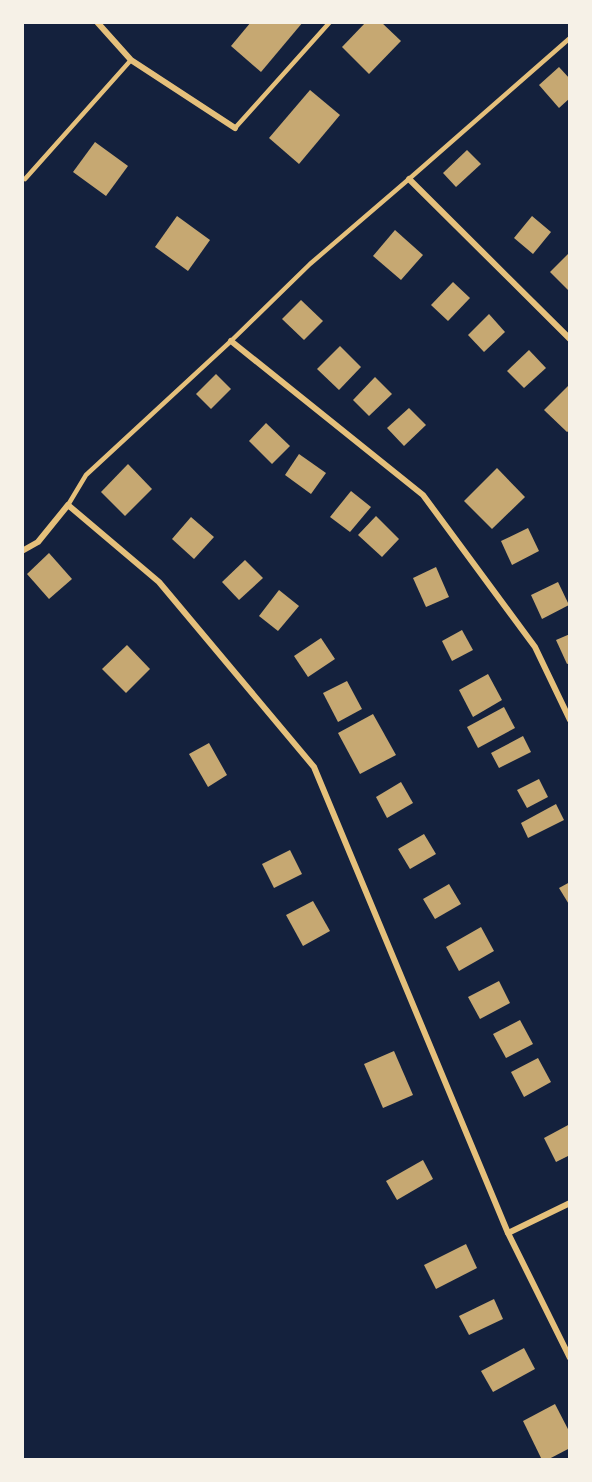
<svg xmlns="http://www.w3.org/2000/svg" width="592" height="1482" viewBox="0 0 592 1482" font-family="'Noto Serif',serif">
<style>
.building{fill:#c6a872}
.lines{fill:none;stroke-linecap:round;stroke-linejoin:round}
.service{stroke:#e5c07b;stroke-width:4.5}
.minor{stroke:#e5c07b;stroke-width:6}
</style>
<rect width="100%" height="100%" fill="#14213d"/>
<!-- building -->
<g class="building">
<path d="M251 22H303L261 72 231 46Z"/>
<path d="M366 22H381L401 41 369 74 342 47Z"/>
<path d="M559 67 570 79V98L559 108 539 85Z"/>
<path d="M310 90 340 115 299 164 269 138Z"/>
<path d="M95 142 128 166 106 196 73 172Z"/>
<path d="M467 150 481 164 456 187 443 173Z"/>
<path d="M177 216 210 240 188 271 155 247Z"/>
<path d="M532 216 551 232 533 254 514 238Z"/>
<path d="M395 230 423 255 401 280 373 256Z"/>
<path d="M570 252V292L550 272Z"/>
<path d="M453 282 470 298 448 321 431 305Z"/>
<path d="M301 300 323 321 304 340 282 319Z"/>
<path d="M489 314 505 332 484 352 468 335Z"/>
<path d="M340 346 361 367 339 390 317 369Z"/>
<path d="M529 350 546 368 524 388 507 371Z"/>
<path d="M216 374 231 389 211 409 196 394Z"/>
<path d="M375 377 392 394 369 416 353 400Z"/>
<path d="M570 384V430L567 432 544 410Z"/>
<path d="M409 408 426 425 404 446 387 428Z"/>
<path d="M266 423 290 446 272 464 249 441Z"/>
<path d="M299 454 326 473 311 494 285 475Z"/>
<path d="M128 464 152 489 125 516 101 492Z"/>
<path d="M497 468 525 497 492 529 464 501Z"/>
<path d="M351 491 371 507 350 532 330 517Z"/>
<path d="M376 516 399 539 382 557 358 535Z"/>
<path d="M191 517 214 537 194 559 172 539Z"/>
<path d="M528 528 539 551 512 565 501 541Z"/>
<path d="M49 553 72 579 49 599 27 574Z"/>
<path d="M245 560 263 578 239 600 222 582Z"/>
<path d="M436 567 449 597 426 607 413 578Z"/>
<path d="M558 582 569 605 542 619 531 595Z"/>
<path d="M279 590 299 606 278 631 259 616Z"/>
<path d="M462 630 473 650 452 661 442 641Z"/>
<path d="M570 634V663L567 664 556 640Z"/>
<path d="M321 638 335 659 308 677 294 656Z"/>
<path d="M127 645 150 669 126 693 102 669Z"/>
<path d="M488 674 502 700 473 717 459 690Z"/>
<path d="M347 681 362 709 338 722 323 693Z"/>
<path d="M504 707 515 728 478 748 467 727Z"/>
<path d="M373 714 396 755 360 774 338 733Z"/>
<path d="M523 736 531 752 499 768 491 753Z"/>
<path d="M209 743 227 775 208 787 189 754Z"/>
<path d="M539 779 548 797 527 808 517 790Z"/>
<path d="M401 782 413 803 387 818 376 797Z"/>
<path d="M556 804 564 820 528 838 521 823Z"/>
<path d="M424 834 436 854 410 869 398 849Z"/>
<path d="M290 850 302 874 274 888 262 864Z"/>
<path d="M570 882V906L559 888Z"/>
<path d="M449 884 461 904 435 919 423 899Z"/>
<path d="M313 901 330 931 303 946 286 915Z"/>
<path d="M481 927 494 951 459 971 446 947Z"/>
<path d="M499 981 510 1003 480 1019 468 997Z"/>
<path d="M520 1020 533 1044 506 1058 493 1034Z"/>
<path d="M394 1051 413 1095 383 1108 364 1064Z"/>
<path d="M538 1058 551 1082 524 1097 511 1072Z"/>
<path d="M570 1124V1155L556 1162 544 1138Z"/>
<path d="M423 1160 433 1179 397 1200 386 1181Z"/>
<path d="M466 1244 477 1268 436 1289 424 1265Z"/>
<path d="M494 1299 503 1319 469 1335 459 1316Z"/>
<path d="M524 1348 535 1369 493 1392 481 1371Z"/>
<path d="M555 1404 570 1433V1448L547 1460H542L523 1421Z"/>
</g>
<g class="lines">
<!-- service -->
<g class="service">
<path d="M235 128 330 22"/>
<path d="M25 179 131 60"/>
<path d="M68 505 86 475 231 341 310 264 409 179 570 38"/>
</g>
<!-- minor -->
<g class="minor">
<path d="M97 22 131 60 235 128"/>
<path d="M409 179 570 339"/>
<path d="M231 341 423 495 535 647 570 720"/>
<path d="M22 551 38 542 68 505 159 582 314 767 508 1233 570 1358"/>
<path d="M508 1233 570 1203"/>
</g>
</g>
<!-- border -->
<rect width="592" height="1482" fill="none" stroke="#f6f1e7" stroke-width="48"/>
</svg>
